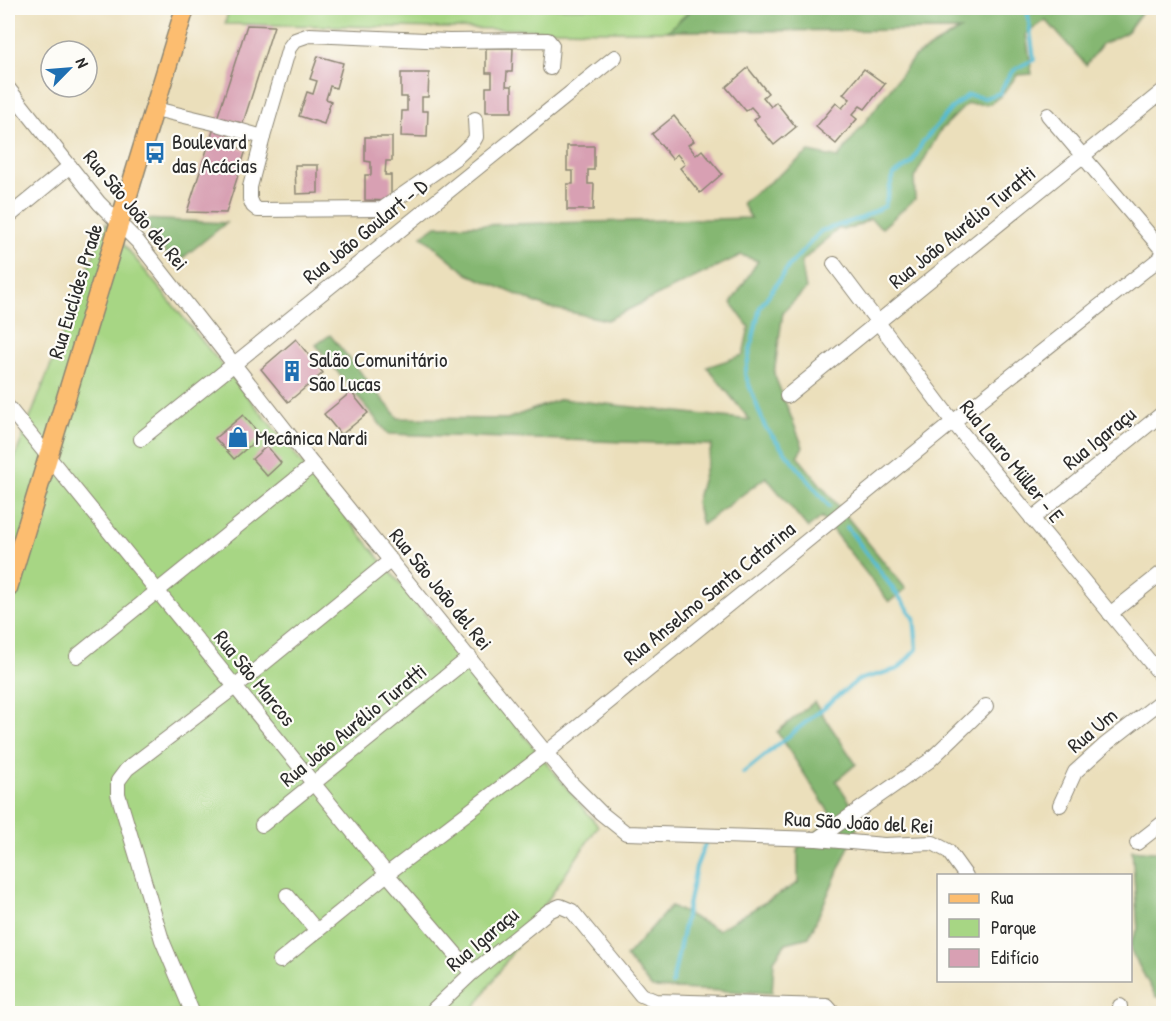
<svg xmlns="http://www.w3.org/2000/svg" width="1171" height="1021" viewBox="0 0 1171 1021" font-family="'Patrick Hand',sans-serif">
<style>
.green{fill:#a7d684;stroke:#698058;stroke-width:1.5}
.forest{fill:#85b772;stroke:#58714e;stroke-width:1.5}
.lines{fill:none;stroke-linecap:round;stroke-linejoin:round}
.stream{stroke:#55bcd3;stroke-width:4}
.building{fill:#d8a0b3}
.minor-casing{stroke:#8b8573;stroke-width:16}
.major-casing{stroke:#8b8573;stroke-width:21}
.minor{stroke:#fff;stroke-width:14}
.major{stroke:#fcbd6f;stroke-width:18}
.labels{text-anchor:middle;dominant-baseline:central;stroke-width:4.5;stroke-linejoin:round;paint-order:stroke}
.poi-label{font-size:21px;fill:#2b2b2b;stroke:#fdfcf7;text-anchor:start}
.street-label{font-size:21px;fill:#2b2b2b;stroke:#fdfcf7}
</style>
<rect width="100%" height="100%" fill="#fdfcf7"/>
<filter id="ink" filterUnits="userSpaceOnUse"><feTurbulence type="fractalNoise" baseFrequency=".0167" numOctaves="2"/><feDisplacementMap in="SourceGraphic" scale="12" xChannelSelector="R" yChannelSelector="G"/><feConvolveMatrix kernelMatrix="1 2 1 2 8 2 1 2 1" color-interpolation-filters="sRGB"/></filter>
<filter id="wash" filterUnits="userSpaceOnUse"><feTurbulence type="fractalNoise" baseFrequency=".008" numOctaves="4" result="noise"/><feDisplacementMap in="SourceGraphic" scale="24" xChannelSelector="R" yChannelSelector="G"/><feGaussianBlur stdDeviation="1.35" result="paint"/><feColorMatrix in="noise" values="0 0 0 0 0 0 0 0 0 0 0 0 0 0 0 0 0 1.4 0 .05"/><feComposite in="paint" operator="in"/></filter>
<g filter="url(#wash)">
<rect width="100%" height="100%" fill="#ebdfbb"/>
<!-- green -->
<g class="green">
<path d="M229 8H693L668 31H610L225 24Z"/>
<path d="M106 223 598 826 471 1013H8V475Z"/>
</g>
<!-- forest -->
<g class="forest">
<path d="M693 8H1140L1141 13 1126 33 1102 44 1086 65 1046 20 1026 34 1032 74 1017 75 1003 94 990 104H967L940 131 914 178 915 199 882 228 870 219 853 228 838 229 801 262 806 289 783 312 774 374 803 447 797 456 906 589 889 602 822 517 808 528 766 477 702 525 696 502 712 445 388 434 316 345 330 335 398 418 507 419 561 399 750 420 707 367 743 355 749 327 731 303 758 261 741 255 607 320 546 307 468 274 422 236 436 226 751 218 742 203 809 152 838 158 914 57 960 30 668 31Z"/>
<path d="M142 219 226 223 174 265Z"/>
<path d="M814 702 856 764 836 781 861 819 809 937 786 943 774 960 772 993 652 988 626 957 671 906 718 930 798 883V847L833 818 777 732Z"/>
<path d="M1132 850 1163 853V997H1156L1131 951V942L1138 929Z"/>
</g>
<g class="lines">
<!-- stream -->
<g class="stream">
<path d="M829 506 765 427 745 374 760 307 789 266 821 231 862 218 885 206 893 175 912 163 922 143 951 109 968 95 985 98 1000 93C1009 73 1013 68 1034 60L1027 8"/>
<path d="M743 773 858 680 898 669 917 649 914 617 847 527"/>
<path d="M672 984 696 867 705 844"/>
</g>
</g>
<g id="blocks">
<!-- building -->
<g class="building">
<path d="M247 25 274 26 243 123 233 121 226 144 246 150 226 213 187 212Z"/>
<path d="M486 48H513L512 72H507L506 86H512V112H486V87H492V73H486Z"/>
<path d="M318 56 343 63 336 88 330 86 326 99 331 101 324 124 299 116 307 92 313 94 317 81 310 79Z"/>
<path d="M748 68 768 93 763 97 771 107 776 102 796 127 774 145 754 120 759 116 751 107 746 111 726 87Z"/>
<path d="M864 69 885 84 865 109 860 106 852 115 857 119 836 144 816 127 836 103 842 108 850 99 843 94Z"/>
<path d="M401 73H429L428 97H422V111H428L427 137 401 136 402 111H407V97H401Z"/>
<path d="M674 116 694 141 688 145 696 155 702 150 722 174 700 193 680 168 685 164 677 154 672 159 652 134Z"/>
<path d="M365 137H392V161H386L385 175H391V201L365 200V175H371V162L365 161Z"/>
<path d="M567 146H594V170H588V184H594L593 210H567V184H573V171H567Z"/>
<path d="M295 165H318V193L296 194Z"/>
<path d="M296 339 323 373 288 402 261 369Z"/>
<path d="M351 392 368 413 341 435 324 414Z"/>
<path d="M243 415 261 436 234 459 215 438Z"/>
<path d="M267 446 281 463 267 476 252 459Z"/>
</g>
</g>
</g>
<g filter="url(#ink)">
<use href="#blocks" fill-opacity="0" stroke="#8b8573" stroke-width="1.5"/>
<g class="lines">
<defs>
<g id="minor">
<path d="M8 88 99 203 138 242 313 465 546 753 571 783 601 813 626 833 817 839 884 845 933 843 948 851 966 876"/>
<path d="M155 109 214 123 263 137"/>
<path d="M1048 115 1164 252"/>
<path d="M475 119 476 137 473 142 457 157 382 209 258 210 253 206 250 199V187L263 137 289 48 295 40 309 35 449 41 548 40 552 45 550 68"/>
<path d="M8 217 70 166"/>
<path d="M834 264 953 422 1164 679"/>
<path d="M787 396 1164 90"/>
<path d="M8 407 387 874 472 973"/>
<path d="M141 439 615 57"/>
<path d="M1032 519 1164 412"/>
<path d="M1110 614 1164 571"/>
<path d="M77 656 313 465"/>
<path d="M1060 805 1075 772 1106 744 1164 699"/>
<path d="M262 825 470 657"/>
<path d="M817 839 929 761 986 706"/>
<path d="M1137 843 1164 822"/>
<path d="M287 895 317 931"/>
<path d="M280 961 387 874 546 753 953 422 1164 255"/>
<path d="M1120 1006V1014"/>
<path d="M434 1009 472 973 549 911 560 906 572 911 641 995 655 1001 827 1006 834 1014"/>
<path d="M193 1014 162 940 118 794V781L127 769 235 687 391 560"/>
</g>
<path id="major" d="M8 588 185 8"/>
</defs>
<!-- minor casing -->
<use href="#minor" class="minor-casing"/>
<!-- major casing -->
<use href="#major" class="major-casing"/>
<!-- minor -->
<use href="#minor" class="minor"/>
<!-- major -->
<use href="#major" class="major"/>
</g>
</g>
<!-- icons -->
<defs>
<symbol id="bus-bare" viewBox="-9 -9 18 18"><path d="M-5-6H5V4H4V6H2V4H-2V6H-4V4H-5ZM-3.5-4V0h7V-4ZM-3.5 1.2v1.5H-2V1.2ZM2 1.2v1.5H3.5V1.2Z" fill="#1f6fb2" stroke="#fdfcf7" stroke-width="2.5" paint-order="stroke"/></symbol>
<symbol id="building-bare" viewBox="-9 -9 18 18"><path d="M-4-6H4V6H1V3H-1V6H-4ZM-2.5-4.3h1.7v1.8h-1.7ZM.8-4.3h1.7v1.8H.8ZM-2.5-1h1.7V.8h-1.7ZM.8-1h1.7V.8H.8Z" fill="#1f6fb2" stroke="#fdfcf7" stroke-width="2.5" paint-order="stroke"/></symbol>
<symbol id="shop-bare" viewBox="-9 -9 18 18"><path d="M-5-2.5h2.3a2.7 3.5 0 0 1 5.4 0H5L5.5 6h-11ZM-1.5-2.5h3a1.5 2.3 0 0 0-3 0Z" fill="#1f6fb2" stroke="#fdfcf7" stroke-width="2.5" paint-order="stroke"/></symbol>
</defs>
<g fill-rule="evenodd">
<use href="#bus-bare" x="140" y="138" width="30" height="30"/>
<use href="#building-bare" x="277" y="356" width="30" height="30"/>
<use href="#shop-bare" x="223" y="422" width="30" height="30"/>
</g>
<g class="labels">
<!-- poi labels -->
<g class="poi-label">
<text x="172" y="141">Boulevard<tspan x="172" dy="24">das Acácias</tspan></text>
<text x="309" y="359">Salão Comunitário<tspan x="309" dy="24">São Lucas</tspan></text>
<text x="255" y="437">Mecânica Nardi</text>
</g>
<!-- street labels -->
<g class="street-label">
<text transform="translate(136 210) rotate(50)">Rua São João del Rei</text>
<text transform="translate(962 227) rotate(-39)">Rua João Aurélio Turatti</text>
<text transform="translate(365 231) rotate(-39)">Rua João Goulart - D</text>
<text transform="translate(75 291) rotate(-73)">Rua Euclides Prade</text>
<text transform="translate(1099 438) rotate(-39)">Rua Igaraçu</text>
<text transform="translate(1012 461) rotate(51)">Rua Lauro Müller - E</text>
<text transform="translate(441 589) rotate(51)">Rua São João del Rei</text>
<text transform="translate(709 593) rotate(-39)">Rua Anselmo Santa Catarina</text>
<text transform="translate(255 678) rotate(51)">Rua São Marcos</text>
<text transform="translate(353 725) rotate(-39)">Rua João Aurélio Turatti</text>
<text transform="translate(1092 730) rotate(-40)">Rua Um</text>
<text transform="translate(859 822) rotate(3)">Rua São João del Rei</text>
<text transform="translate(482 939) rotate(-40)">Rua Igaraçu</text>
</g>
</g>
<!-- margin -->
<rect width="1171" height="1021" fill="none" stroke="#fdfcf7" stroke-width="30"/>
<!-- legend -->
<rect x="937" y="874" width="195" height="108" fill="#fdfcf7" stroke="#a9a8a5" stroke-width="1.5"/>
<rect x="949" y="894" width="30" height="9" fill="#fcbd6f" stroke="#a9a8a5" stroke-width="1.5"/>
<text x="991" y="904" font-size="18" fill="#2b2b2b">Rua</text>
<rect x="949" y="919" width="30" height="18" fill="#a7d684" stroke="#a9a8a5" stroke-width="1.5"/>
<text x="991" y="934" font-size="18" fill="#2b2b2b">Parque</text>
<rect x="949" y="949" width="30" height="18" fill="#d8a0b3" stroke="#a9a8a5" stroke-width="1.5"/>
<text x="991" y="964" font-size="18" fill="#2b2b2b">Edifício</text>
<!-- north arrow -->
<g transform="translate(69 69) rotate(65)"><circle r="28" fill="#fdfcf7" stroke="#a9a8a5" stroke-width="1.5"/>
<path d="M0-4.5L10 22L0 15L-10 22Z" fill="#1f6fb2"/>
<text y="-9" font-size="16" font-weight="bold" text-anchor="middle" fill="#2b2b2b">N</text>
</g>
</svg>
